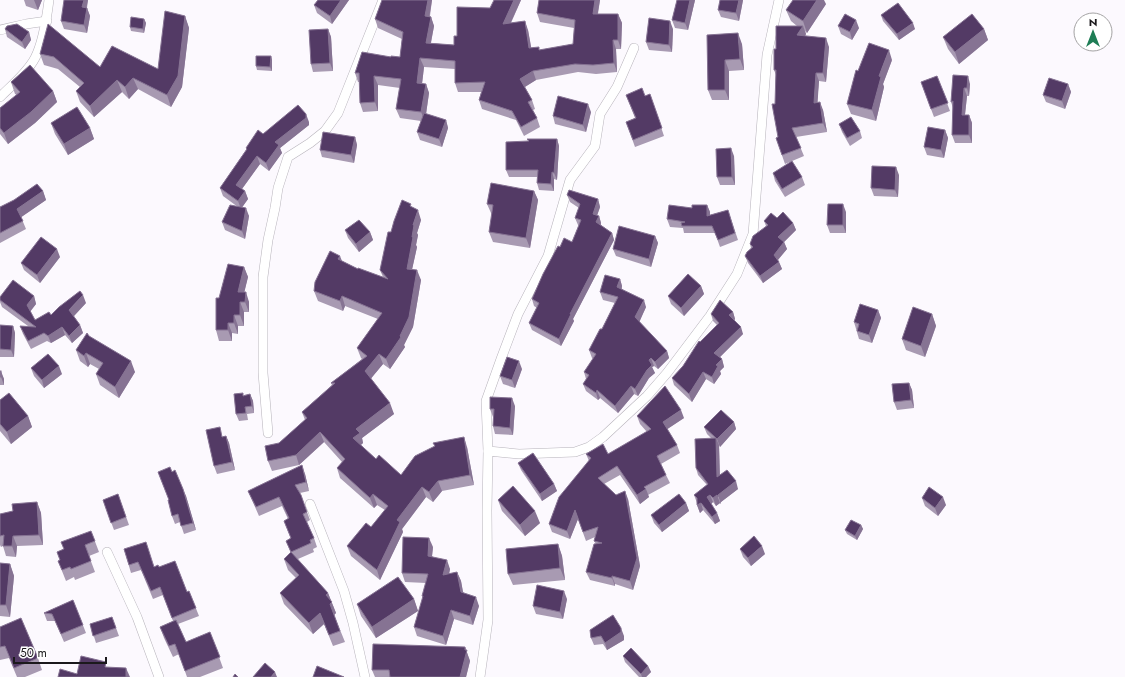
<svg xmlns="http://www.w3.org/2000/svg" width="1125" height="677" viewBox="0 0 1125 677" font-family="Jost,sans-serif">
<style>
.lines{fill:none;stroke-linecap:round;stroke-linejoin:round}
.minor-casing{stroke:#b7b3bb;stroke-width:10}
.minor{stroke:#fff;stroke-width:9}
.wall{fill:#a89ab2}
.shaded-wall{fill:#867393}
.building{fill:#533a65;stroke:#867393}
</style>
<rect width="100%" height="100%" fill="#fcf9fe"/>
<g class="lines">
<defs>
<g id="minor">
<path d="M0 30 26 24 47 21"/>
<path d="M0 97C12 85 27 73 35 58 43 43 47 16 49 0"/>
<path d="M268 433 263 373V277L268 240 275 208 278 188 288 157 310 143 325 131 338 113 383 0"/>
<path d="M488 451 486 401 501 359 518 314 548 256 570 180 595 146 600 114 617 87 634 48"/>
<path d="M310 504 344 591 353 623 365 677"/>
<path d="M107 552 137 617 159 677"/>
<path d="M480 677 488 620 487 511 488 451 519 454 575 452 589 447 603 437 647 396 667 373 710 316 737 274 753 234 767 55 779 0"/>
</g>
</defs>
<!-- minor casing -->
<use href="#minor" class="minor-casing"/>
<!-- minor -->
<use href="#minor" class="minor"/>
</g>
<!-- wall -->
<g class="wall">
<path d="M24 0H42L38 10 26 6Z"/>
<path d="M88 0 87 8 90 16 87 33 64 29 61 21Z"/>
<path d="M349 0 332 24 317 13 314 5Z"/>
<path d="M382 0H432L430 16 431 17 434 26 431 43 454 45 457 36 490 8 521 0 511 23 528 30 531 48 540 50 573 44 574 28 540 22 537 13 539 0H600L598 14H618L622 23 621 49H616L617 72 596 74 578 72 536 80 525 87 532 100 535 109 533 110 537 118 540 127 524 136 516 120 482 109 479 100 481 92H458L455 83V69L424 67 422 84H426L429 93 426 114 446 120 448 128 442 147 420 140 417 132 421 121 400 118 396 109 400 88 378 85V111L363 112 360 103 359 82H358L355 73 391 57H400L402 39 378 28 375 19Z"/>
<path d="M677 0H695L688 30 675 28 672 20Z"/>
<path d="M743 0 739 21 721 17 718 10Z"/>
<path d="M826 4 807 33 805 31 806 34 805 36 829 47 826 82 819 81 817 103 823 110 827 132 796 137 804 156 785 164 776 138 778 137 775 104 776 75 774 70 776 49 797 26 791 21 786 10Z"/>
<path d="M881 15 915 29 899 40 883 21Z"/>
<path d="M185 16 189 28 182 87 171 107 138 89 129 99 122 92 94 117 80 102 76 91 80 87 58 69 44 65 40 54 100 67 158 69Z"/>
<path d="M144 19 146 23 144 33 131 31 130 27Z"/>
<path d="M838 26 859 28 852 40 841 34Z"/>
<path d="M5 29 29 32 31 40 25 49 7 37Z"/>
<path d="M328 29 331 37 333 71 313 72 311 64Z"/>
<path d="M673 29 672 52 649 50 646 42Z"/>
<path d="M984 29 988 40 959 64 948 49 943 37Z"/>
<path d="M707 35 742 44 744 70 729 71V100H712L708 90Z"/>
<path d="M271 56 272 60V71L257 70 256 66Z"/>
<path d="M892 60 883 84 884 87 876 121 851 114 847 104Z"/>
<path d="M953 75 970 84 969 96H967L965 115H969L972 123V143H955L952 135 953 108 951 102Z"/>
<path d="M937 76 950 111 934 117 921 82Z"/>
<path d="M11 82 53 91 57 102 35 123 8 144 0 134V108L17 95 15 94Z"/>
<path d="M1068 84 1071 92 1065 109 1046 102 1043 95Z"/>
<path d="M650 94 664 136 635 147 626 122 635 118 626 95 645 96Z"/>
<path d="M591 112 586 132 555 124 553 116Z"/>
<path d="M309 122V125L280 148 282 153 269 171 260 164 242 189 245 191 248 199 242 207 249 216 245 239 225 230 222 222 238 207 223 196 220 188 246 150V148L263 134Z"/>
<path d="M51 123 90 128 94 139 68 155 55 134Z"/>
<path d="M839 124 860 131 862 138 850 146 842 132Z"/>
<path d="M945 130 948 138 944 158 927 155 924 147Z"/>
<path d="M355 137 357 145 354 163 322 157 320 150Z"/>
<path d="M527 139H557L559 146 557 180 554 179V191L539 190 537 183V177H509L506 170 528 141Z"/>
<path d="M734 156 735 185H720L717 177Z"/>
<path d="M773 173 802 177 805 185 785 197 775 181Z"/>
<path d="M899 175 898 197 874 196 871 188Z"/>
<path d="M43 191 46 200 21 217 26 229 0 243V207Z"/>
<path d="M534 191 538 200 530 248 493 242 489 232 492 214 491 213 487 204Z"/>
<path d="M567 195 598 199 600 207 597 216H599L601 223V225L612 233 614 240 573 319 574 321 561 346 532 330 529 323 537 308 534 306 532 299 560 247 572 242 579 225H578L575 218 579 208 570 202Z"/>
<path d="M707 205 710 212V215L728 210 738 240 720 247 715 233H684L683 228 670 227 667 219 692 208Z"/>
<path d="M412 207 421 220 417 233 418 235 416 245 417 247 412 269 421 280 413 327 404 345 405 347 390 369 383 364 371 378 394 414 362 438 363 443 361 445 376 459 401 475 467 447 474 485 442 491 433 502 426 497 402 529 403 532 380 580 351 556 347 546 371 527 385 510 377 505 374 508 340 478 337 468 342 462 324 442 299 465 272 471 268 461 279 443 305 420 302 412 332 385 331 383 362 359 361 358 357 348 378 319 345 306 343 311 318 301 314 291 342 261 358 269 383 277 380 270 391 232Z"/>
<path d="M846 212V233H830L827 225Z"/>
<path d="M777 218 793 223 796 230 784 242 787 249 778 260 782 269 763 283 748 263 745 256 751 248 750 244 766 226 764 221Z"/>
<path d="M345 230 370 232 373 240 359 252 348 238Z"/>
<path d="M655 236 658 243 651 267 616 256 613 249Z"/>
<path d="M60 257 40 283 24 270 21 263Z"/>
<path d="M244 267 248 277 244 292 249 302V312H244V326H238V334L232 333V341H219L216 330 219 298Z"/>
<path d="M620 279 622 286V289L646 307 639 322 667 351 669 358 658 369 654 366 652 367 655 373 649 378 638 396 634 394 618 413 600 398 598 400 586 391 583 384 586 379 584 372 593 359 592 358 589 350 602 329 615 303 603 300 600 292Z"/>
<path d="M701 286 704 294 684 316 671 304 668 296Z"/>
<path d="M34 296 36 304 30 311 35 320 86 303 74 316 80 325 83 333 72 343 65 335 51 343 47 341 31 349 23 334 20 326H28L2 307 0 302V297Z"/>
<path d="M878 310 881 318 872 343 859 339 854 322Z"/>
<path d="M733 312 735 319 734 321 743 334 720 357 722 359 724 367 720 371 721 374 714 384 706 379 692 402 674 385 672 378 683 366 700 342 717 325 713 321 711 314Z"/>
<path d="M932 314 936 326 925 357 906 350 902 339Z"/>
<path d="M0 325 13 326 15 333 14 357H0Z"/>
<path d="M89 336 135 372 119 398 100 385 96 374 99 369 90 364 88 367 80 361 76 350Z"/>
<path d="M31 368 62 374 44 388 34 376Z"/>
<path d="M522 369 515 388 503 384 500 376Z"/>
<path d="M0 371 4 379V385H0Z"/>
<path d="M909 383 912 390 914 408 897 410 894 402Z"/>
<path d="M250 394 253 401 254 413 247 414 248 420 239 421 236 414 244 395Z"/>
<path d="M0 400 28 416 32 427 11 444 0 431Z"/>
<path d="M515 406 513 435 495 434 493 426V417L490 409Z"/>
<path d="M637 416 684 418 667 429 677 445 680 453 661 464 666 475 670 483 648 495 649 497 640 504 620 475 604 484 616 495 628 499 640 566 633 590 615 584V586L590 580 586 572 596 544 594 541 595 537 586 541 578 519 570 539 552 532 549 524 589 461 586 454H608L647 432 640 424Z"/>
<path d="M734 422 736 429 720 447 719 445 720 475 738 489 721 502V504L720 503 716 506 713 502 711 504 717 513 720 521 715 524 703 510 700 513 697 505V503L694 495 707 485 698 475 696 468 711 438 707 434 704 427Z"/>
<path d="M223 436H226L229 443 235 470 217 474 214 466Z"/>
<path d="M518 463 554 484 557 491 542 501 521 470Z"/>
<path d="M158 472H172L186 496 196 530 184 534 180 522 175 524 172 516 169 500Z"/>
<path d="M305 474 309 491 300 493 310 520 307 522 314 538 317 547 313 549 314 552 298 559 328 593 336 613 334 615 345 642 333 646 324 624 313 634 284 604 280 593 296 578 288 570 284 559 291 553 286 541 291 539 284 521 288 519 282 506 259 516 248 491Z"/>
<path d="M118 494 129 525 114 530 103 500Z"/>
<path d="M922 498 946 505 938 516 925 506Z"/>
<path d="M498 500 540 523 525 536 502 511Z"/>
<path d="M37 502 41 513 43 545 17 546 16 557 6 556 3 546 1 547 0 545V514L13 511Z"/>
<path d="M686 503 689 511 662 532 654 523 651 515Z"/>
<path d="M861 525 863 529 857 540 847 534 845 530Z"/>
<path d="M91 531 99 552 89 556 95 572 75 580 74 577 66 581 58 561 60 560 57 552 64 549Z"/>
<path d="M558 544 562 556 565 580 513 585 508 574Z"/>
<path d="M433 547 432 556 450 569 449 574 457 572 461 581 463 593 479 606 473 625 454 619 446 645 417 636 414 627 423 597 422 596 426 583 405 582 402 573Z"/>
<path d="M124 549 154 567H159L187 592 189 591 199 616 178 624 186 642 210 632 223 668 200 677H187L179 654 173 657 164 638 160 627 173 621 163 595 153 599 141 570 131 573Z"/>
<path d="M740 549 765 554 751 566 743 557Z"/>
<path d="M0 563 10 564 14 576 10 617 0 616Z"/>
<path d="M414 599 418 611 376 638 361 616 357 604Z"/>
<path d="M567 599 563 619 536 614 533 606Z"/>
<path d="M73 600 86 633 64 642 55 621H47L44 613Z"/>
<path d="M112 617 119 636 96 643 90 624Z"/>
<path d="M0 627 38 658 42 670 25 677H17L9 658 0 660Z"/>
<path d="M590 630 624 636V640L607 650 603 644 594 645 591 638Z"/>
<path d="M465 647 470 661 466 677H375L372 670Z"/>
<path d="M623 656 648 666 651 672 646 677H639L625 662Z"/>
</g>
<!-- shaded-wall -->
<g class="shaded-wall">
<path d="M34 0H42L38 10Z"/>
<path d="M84 0H88L85 15 82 7Z"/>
<path d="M341 0H349L332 24 330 16Z"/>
<path d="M428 0H432L428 25 425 16Z"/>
<path d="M514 0H521L506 33 503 24Z"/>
<path d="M595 0H600L596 23 593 14Z"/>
<path d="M690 0H695L688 30 685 23Z"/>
<path d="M739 0H743L739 21 736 13Z"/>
<path d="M817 0H824L826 4 807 33 803 21Z"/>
<path d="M87 8 90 16 87 33 84 25Z"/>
<path d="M618 14 622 23 621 49 618 40Z"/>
<path d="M185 16 189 28 182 87 171 107 167 95Z"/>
<path d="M431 17 434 26 429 52 426 43Z"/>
<path d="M144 19 146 23 144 33 143 29Z"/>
<path d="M856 20 859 28 852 40 850 32Z"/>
<path d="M525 21 528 30 533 57 529 48Z"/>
<path d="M670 21 673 29 672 52 669 45Z"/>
<path d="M913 23 915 29 899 40 897 34Z"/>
<path d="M803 26 806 34 800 44 797 35Z"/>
<path d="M328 29 331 37 333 71 330 63Z"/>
<path d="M984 29 988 40 959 64 955 52Z"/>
<path d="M29 32 31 40 25 49 22 42Z"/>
<path d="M738 33 742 44 744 70 740 59Z"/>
<path d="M826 38 829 47 826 82 823 73Z"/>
<path d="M613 40 616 49 617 72 614 63Z"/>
<path d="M889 50 892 60 883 84 884 87 876 121 872 110 879 76Z"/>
<path d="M271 56 272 60V71L270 67Z"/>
<path d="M420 58 424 67 421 92 417 83Z"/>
<path d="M725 60 729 71V100L725 90Z"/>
<path d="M533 71 536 80 523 88 520 79Z"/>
<path d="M816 73 819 81 817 111 814 103Z"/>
<path d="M374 76 378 85V111L375 102Z"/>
<path d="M968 76 970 84 969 96 967 88Z"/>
<path d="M133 78 138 89 129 99 125 87Z"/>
<path d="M117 80 122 92 94 117 90 106Z"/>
<path d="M426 84 429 93 425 121 421 112Z"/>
<path d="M1068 84 1071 92 1065 109 1062 101Z"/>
<path d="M964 88 967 96 964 123 962 115Z"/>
<path d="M53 91 57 102 35 123 8 144 4 133Z"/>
<path d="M820 102 823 110 827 132 823 123Z"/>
<path d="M588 104 591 112 586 132 583 125Z"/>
<path d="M306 114 309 122V125L280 148 282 153 269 171 266 163 275 142Z"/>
<path d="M969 115 972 123V143L969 135Z"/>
<path d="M446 120 448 128 442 147 439 139Z"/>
<path d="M90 128 94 139 68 155 64 144Z"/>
<path d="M945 130 948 138 944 158 941 150Z"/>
<path d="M355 137 357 145 354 163 351 155Z"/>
<path d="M557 139 559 146 557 180 554 173Z"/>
<path d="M731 148 734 156 735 185 732 177Z"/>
<path d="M257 156 260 164 239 193 236 185Z"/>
<path d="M896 167 899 175 898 197 895 190Z"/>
<path d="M552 172 554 179V191L551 184Z"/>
<path d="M43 191 46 200 20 218 17 209Z"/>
<path d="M245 191 248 199 241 209 238 201Z"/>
<path d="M534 191 538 200 530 248 526 238Z"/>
<path d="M598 199 600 207 595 221 593 214Z"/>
<path d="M843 204 846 212V233L843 225Z"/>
<path d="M707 205 710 212V223L707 216Z"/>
<path d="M246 208 249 216 245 239 242 231Z"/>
<path d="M418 210 421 220 417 233 418 235 416 245 417 247 410 279 407 269 412 237 413 225Z"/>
<path d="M599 216 601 223 599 229 596 222Z"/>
<path d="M793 223 796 230 781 245 778 237Z"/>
<path d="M370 232 373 240 359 252 356 244Z"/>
<path d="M612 233 614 240 573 319 574 321 561 346 559 339 570 314Z"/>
<path d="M655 236 658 243 651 267 649 259Z"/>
<path d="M784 242 787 249 776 262 774 255Z"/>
<path d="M57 249 60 257 40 283 37 275Z"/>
<path d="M340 256 344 266 338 259Z"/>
<path d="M779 262 782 269 763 283 760 276Z"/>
<path d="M244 267 248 277 242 302 238 292Z"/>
<path d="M417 270 421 280 413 327 404 345 405 347 390 369 386 359 400 336Z"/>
<path d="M620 279 622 286 620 294 617 287Z"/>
<path d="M701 286 704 294 684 316 681 308Z"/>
<path d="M246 292 249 302V312L245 302Z"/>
<path d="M83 295 86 303 72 318 69 310Z"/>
<path d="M34 296 36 304 30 312 27 305Z"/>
<path d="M342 296 345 306 343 311 340 301Z"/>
<path d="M644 300 646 307 638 325 635 317Z"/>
<path d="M240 302 244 312V326L240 315Z"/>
<path d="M878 310 881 318 872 343 869 335Z"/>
<path d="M733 312 735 319 732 323 729 315Z"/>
<path d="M932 314 936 326 925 357 921 346Z"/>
<path d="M234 315 238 326V334L234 323Z"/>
<path d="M228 323 232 333V341L228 330Z"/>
<path d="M80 325 83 333 72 343 69 336Z"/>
<path d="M13 326 15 333 14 357 11 350Z"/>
<path d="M62 327 65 335 51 343 48 336Z"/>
<path d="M741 327 743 334 717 360 714 353Z"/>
<path d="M667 351 669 358 658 369 655 362Z"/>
<path d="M86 353 90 364 88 367 84 356Z"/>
<path d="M379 354 383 364 369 381 365 371Z"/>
<path d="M651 358 654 366 652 367 655 373 649 378 638 396 635 389 649 360Z"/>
<path d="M722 359 724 367 720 371 721 374 714 384 712 377 716 365Z"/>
<path d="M131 361 135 372 119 398 115 387Z"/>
<path d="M519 361 522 369 515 388 512 380Z"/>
<path d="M59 366 62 374 44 388 42 380Z"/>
<path d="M1 371 4 379V385L1 377Z"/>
<path d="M703 372 706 379 692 402 689 394Z"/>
<path d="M909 383 912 390 914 408 911 400Z"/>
<path d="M631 386 634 394 618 413 615 406Z"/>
<path d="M597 390 600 398 598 400 596 393Z"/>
<path d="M250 394 253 401 254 413 252 406Z"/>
<path d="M512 398 515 406 513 435 510 428Z"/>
<path d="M390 403 394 414 362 438 363 443 357 448 353 438 356 429Z"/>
<path d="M681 410 684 418 666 430 663 422Z"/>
<path d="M28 416 32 427 11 444 7 432Z"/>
<path d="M734 422 736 429 720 447 717 439Z"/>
<path d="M320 432 324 442 299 465 296 455Z"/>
<path d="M226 436 229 443 235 470 232 462Z"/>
<path d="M464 437 467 447 474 485 470 475Z"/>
<path d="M716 438 719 445 720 484 717 477Z"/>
<path d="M302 465 305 474 309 491 306 482Z"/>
<path d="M438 481 442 491 433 502 429 492Z"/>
<path d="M736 481 738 489 721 502V504L718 495Z"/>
<path d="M554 484 557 491 542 501 540 494Z"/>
<path d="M422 487 426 497 402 529 403 532 380 580 377 570 397 520Z"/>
<path d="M183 489 186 496 196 530 193 523Z"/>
<path d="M646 489 649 497 640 504 637 495Z"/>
<path d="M625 491 628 499 640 566 633 590 630 581Z"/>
<path d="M373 494 377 505 374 508 370 498Z"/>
<path d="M710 495 713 502 710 505 707 497Z"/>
<path d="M717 495 720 503 716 506 713 498Z"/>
<path d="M943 497 946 505 938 516 935 508Z"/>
<path d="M37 502 41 513 43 545 39 535Z"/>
<path d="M686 503 689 511 662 532 659 525Z"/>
<path d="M701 503 703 510 700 513 697 505Z"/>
<path d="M575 510 578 519 570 539 567 531Z"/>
<path d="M535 511 540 523 525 536 520 525Z"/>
<path d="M717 513 720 521 715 524 712 517Z"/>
<path d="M861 525 863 529 857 540 855 536Z"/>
<path d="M13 536 17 546 16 557 12 546Z"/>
<path d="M429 538 433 547 431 565 428 556Z"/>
<path d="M558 544 562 556 565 580 560 568Z"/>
<path d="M762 546 765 554 751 566 748 558Z"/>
<path d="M447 560 450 569 447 584 443 575Z"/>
<path d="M10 564 14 576 10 617 6 605Z"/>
<path d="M457 572 461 581 465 602 461 592Z"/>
<path d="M612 576 615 584V586L612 578Z"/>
<path d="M564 591 567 599 563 619 560 612Z"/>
<path d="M328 593 336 613 334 615 326 595Z"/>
<path d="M476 597 479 606 473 625 470 616Z"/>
<path d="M414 599 418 611 376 638 372 627Z"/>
<path d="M451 610 454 619 446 645 443 636Z"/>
<path d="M320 613 324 624 313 634 309 623Z"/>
<path d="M621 628 624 636V640L607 650 605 643Z"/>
<path d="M465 647 470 661 466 677H460Z"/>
<path d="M648 666 651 672 646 677H642L641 674Z"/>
<path d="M126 668 130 677H126Z"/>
<path d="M275 672 277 677H271Z"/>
</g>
<!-- building -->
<g class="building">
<path d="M64 0H84L82 7 87 8 84 25 61 21Z"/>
<path d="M318 0H341L330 16 314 5Z"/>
<path d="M382 0H428L425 16 431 17 426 43 454 45V36H457V7L490 8 494 0H514L503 24 525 21 529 48 539 47V50L573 44 575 20 537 13 539 0H595L593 14H618V40H613L614 63 593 65 575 64 533 71 520 79 532 100 528 102 537 118 521 127 512 111 479 100 485 82 455 83V61L420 58 417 83 426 84 421 112 396 109 401 79 374 76 375 102 360 103 359 73H355L362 52 391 57V56L400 57 403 32 375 19Z"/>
<path d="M677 0H690L685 23 672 20Z"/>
<path d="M720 0H739L736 13 718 10Z"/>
<path d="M793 0H817L803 21 786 10Z"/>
<path d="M898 3 913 23 897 34 881 15Z"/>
<path d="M165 11 185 16 178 76 167 95 133 78 125 87 117 80 90 106 76 91 84 83 54 57 40 54 48 24 100 67 112 46 158 69Z"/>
<path d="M845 14 856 20 850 32 838 26Z"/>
<path d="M972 14 984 29 955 52 943 37Z"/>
<path d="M131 17 144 19 143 29 130 27Z"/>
<path d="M649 18 670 21 669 45 646 42Z"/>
<path d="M17 24 29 32 22 42 5 29 7 26Z"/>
<path d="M776 26H803L797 35 826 38 823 73H816L814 103 820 102 823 123 792 128 801 148 782 155 776 138 778 137 772 104H775L776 70H774V49H776Z"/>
<path d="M328 29 330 63 311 64 309 30Z"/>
<path d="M738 33 740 59 725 60V90H708L707 35Z"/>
<path d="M869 43 889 50 879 76 881 77 872 110 847 104 856 70 858 71Z"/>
<path d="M256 56H271L270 67 256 66Z"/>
<path d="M30 65 53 91 31 112 4 133 0 128V108L20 92 11 82Z"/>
<path d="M953 75 968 76 967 88H964L962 115H969V135H952L953 101 951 102Z"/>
<path d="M937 76 948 103 931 109 921 82Z"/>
<path d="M1049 78 1068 84 1062 101 1043 95Z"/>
<path d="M642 88 645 96 650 94 662 128 633 140 626 122 636 118 626 95Z"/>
<path d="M558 96 588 104 583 125 553 116Z"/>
<path d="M298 105 306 114V118L275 142 279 145 266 163 257 156 236 185 245 191 238 201 220 188 247 149 246 148 258 130 263 134Z"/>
<path d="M77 107 90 128 64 144 51 123Z"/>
<path d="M424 113 446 120 439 139 417 132Z"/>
<path d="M851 117 860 131 847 138 839 124Z"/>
<path d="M928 127 945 130 941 150 924 147Z"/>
<path d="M323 132 355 137 351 155 320 150Z"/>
<path d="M527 139H557L554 173 552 172 551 184 537 183 538 170H506V142L529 141Z"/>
<path d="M731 148 732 177H717L716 149Z"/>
<path d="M792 161 802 177 782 189 773 173Z"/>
<path d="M872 166 896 167 895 190 871 188Z"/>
<path d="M491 183 534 191 526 238 489 232 493 205 487 204Z"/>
<path d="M37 184 43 191 17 209 23 221 0 233V207L14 200Z"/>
<path d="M569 190 598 199 593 214 599 216 596 222 612 233 570 314H571L559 339 529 323 539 303 532 299 543 274 558 246 560 247 564 238 572 242 581 220 575 218 580 204 567 195Z"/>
<path d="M402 200 411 204 410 206 418 210 413 225H414L412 237H413L407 269 417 270 409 317 400 336 401 337 386 359 379 354 365 371 390 403 356 429 360 433 353 438 376 459 379 455 401 475 415 456 435 446 433 443 464 437 470 475 438 481 429 492 422 487 397 520 400 522 377 570 347 546 366 523 371 527 388 506 373 494 370 498 337 468 345 459 320 432 296 455 268 461 265 446 279 443 307 418 302 412 335 383H331L367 356 357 348 382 313 342 296 340 301 314 291 315 282 330 251 340 256 338 259 358 269V268L388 279 380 270 388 232H391L394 221Z"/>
<path d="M828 204H843V225H827Z"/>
<path d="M230 205 246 208 242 231 222 222Z"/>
<path d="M669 205 692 208V205H707V216L728 210 735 233 718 240 712 226H682L681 223 685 222 667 219Z"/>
<path d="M783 212 793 223 778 237 784 242 774 255 779 262 760 276 745 256 747 252 753 247 750 244 753 236 768 225 764 221 771 213 777 218Z"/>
<path d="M359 220 370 232 356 244 345 230Z"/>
<path d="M619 226 655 236 649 259 613 249Z"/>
<path d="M41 237 57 249 37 275 21 263Z"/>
<path d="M228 264 244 267 238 292H246L245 302H240V315H234V323H228V330H216V298H219Z"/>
<path d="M688 274 701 286 681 308 668 296Z"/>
<path d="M605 275 620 279 617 287 644 300 635 317 667 351 655 362 651 358 649 360 652 365 647 370 635 389 631 386 615 406 597 390 596 393 583 384 589 375 584 372 596 354 589 350 600 329H602L618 297 600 292Z"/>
<path d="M13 280 34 296 27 305 35 320 49 312 51 315 59 307 80 291 83 295 69 310 80 325 69 336 62 327 48 336 44 333 28 341 20 326 36 327 0 300V297Z"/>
<path d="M720 300 733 312 729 315 741 327 714 353 722 359 716 365 718 366 712 377 703 372 689 394 672 378 683 366 699 341 700 342 719 323 711 314Z"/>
<path d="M860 304 878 310 869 335 857 331 859 324 854 322Z"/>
<path d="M913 307 932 314 921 346 902 339Z"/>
<path d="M0 325 13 326 11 350 0 349Z"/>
<path d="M87 333 89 336 131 361 115 387 96 374 103 363 86 353 84 356 76 350Z"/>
<path d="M48 354 59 366 42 380 31 368Z"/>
<path d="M507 357 519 361 512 380 500 376Z"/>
<rect x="0" y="371" width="1" height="6"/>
<path d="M909 383 911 400 894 402 892 384Z"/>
<path d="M665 386 681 410 663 422 677 445 657 456 666 475 644 487 646 489 637 495 617 466 598 478 616 495 625 491 637 558 630 581 612 576V578L586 572 594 544 602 543 594 541 598 527 583 532 575 510 567 531 549 524 559 497 591 458 586 454 603 444 608 454 651 429 637 416Z"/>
<path d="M9 393 28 416 7 432 0 424V400Z"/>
<path d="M243 393V396L250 394 252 406 245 407 246 413 236 414 234 394Z"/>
<path d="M490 397 512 398 510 428 493 426 494 409H490Z"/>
<path d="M721 410 734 422 717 439 716 438 717 477 727 470 736 481 718 495V497L717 495 713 498 710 495 707 497 717 513 712 517 701 503 697 505V498L694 495 708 484 696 468 695 439 716 438 704 427Z"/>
<path d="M220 427 222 437 226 436 232 462 214 466 206 430Z"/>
<path d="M533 453 554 484 540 494 518 463Z"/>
<path d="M302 465 306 482 295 485 301 495 307 512 303 514 314 538 310 540 311 543 291 552 286 541 291 538 284 521 289 518 279 497 256 507 248 491Z"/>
<path d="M170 467 172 472 175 470 183 489 193 523 181 526 178 514 172 516 168 500H169L158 472Z"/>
<path d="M513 486 535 511 520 525 498 500Z"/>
<path d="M929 487 943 497 935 508 922 498Z"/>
<path d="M118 494 126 517 111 523 103 500Z"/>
<path d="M679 494 686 503 659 525 651 515Z"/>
<path d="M37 502 39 535 13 536 12 546H3L4 535 0 536V514L13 511 12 504Z"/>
<path d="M851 520 861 525 855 536 845 530Z"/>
<path d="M91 531 95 541 85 545 91 561 71 569 70 567 62 570 58 561 60 560 57 552 64 549 61 542Z"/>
<path d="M754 536 762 546 748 558 740 549Z"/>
<path d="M403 537 429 538 428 556 447 560 443 575 457 572 461 592 476 597 470 616 451 610 443 636 414 627 423 596H422L428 574 402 573Z"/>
<path d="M146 542 154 567 158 565 159 567 175 561 187 592 189 591 196 608 172 618 160 587 151 591 138 562 129 565 124 549Z"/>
<path d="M558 544 560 568 508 574 506 549Z"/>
<path d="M291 552 328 593 326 595 332 602 330 604 340 631 329 635 320 613 309 623 280 593 299 575 284 559Z"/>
<path d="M0 563 10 564 6 605H0Z"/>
<path d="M398 577 414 599 372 627 357 604Z"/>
<path d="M537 585 564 591 560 612 533 606Z"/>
<path d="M73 600 83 625 61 634 52 614 44 613Z"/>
<path d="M613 615 621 628V632L605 643 601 636 591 638 590 630Z"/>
<path d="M112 617 116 628 93 636 90 624Z"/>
<path d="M21 618 38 658 14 668 5 646 0 647V627Z"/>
<path d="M176 620 186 642 210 632 220 657 185 671 175 644 169 646 160 627Z"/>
<path d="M373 644 465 647V650H467L460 677H390L389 670H372Z"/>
<path d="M631 648 648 666 641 674 623 656Z"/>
<path d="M81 656 106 662 105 667 126 668V677H58L60 669 77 674Z"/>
<path d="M265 663 275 672 271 677H253Z"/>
<path d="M317 666 344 677H313Z"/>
<path d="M235 674 238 677H233Z"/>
</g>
<!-- north arrow -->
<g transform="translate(1093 32)"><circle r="19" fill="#ffffff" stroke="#a4a3a4"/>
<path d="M0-3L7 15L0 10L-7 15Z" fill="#1e7d55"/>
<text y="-6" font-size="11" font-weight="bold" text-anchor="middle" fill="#1b191c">N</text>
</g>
<!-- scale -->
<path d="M14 657v6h92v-6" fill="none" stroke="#1b191c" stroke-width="2"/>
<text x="20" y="657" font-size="12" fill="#1b191c" stroke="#ffffff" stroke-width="3" paint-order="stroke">50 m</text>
</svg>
